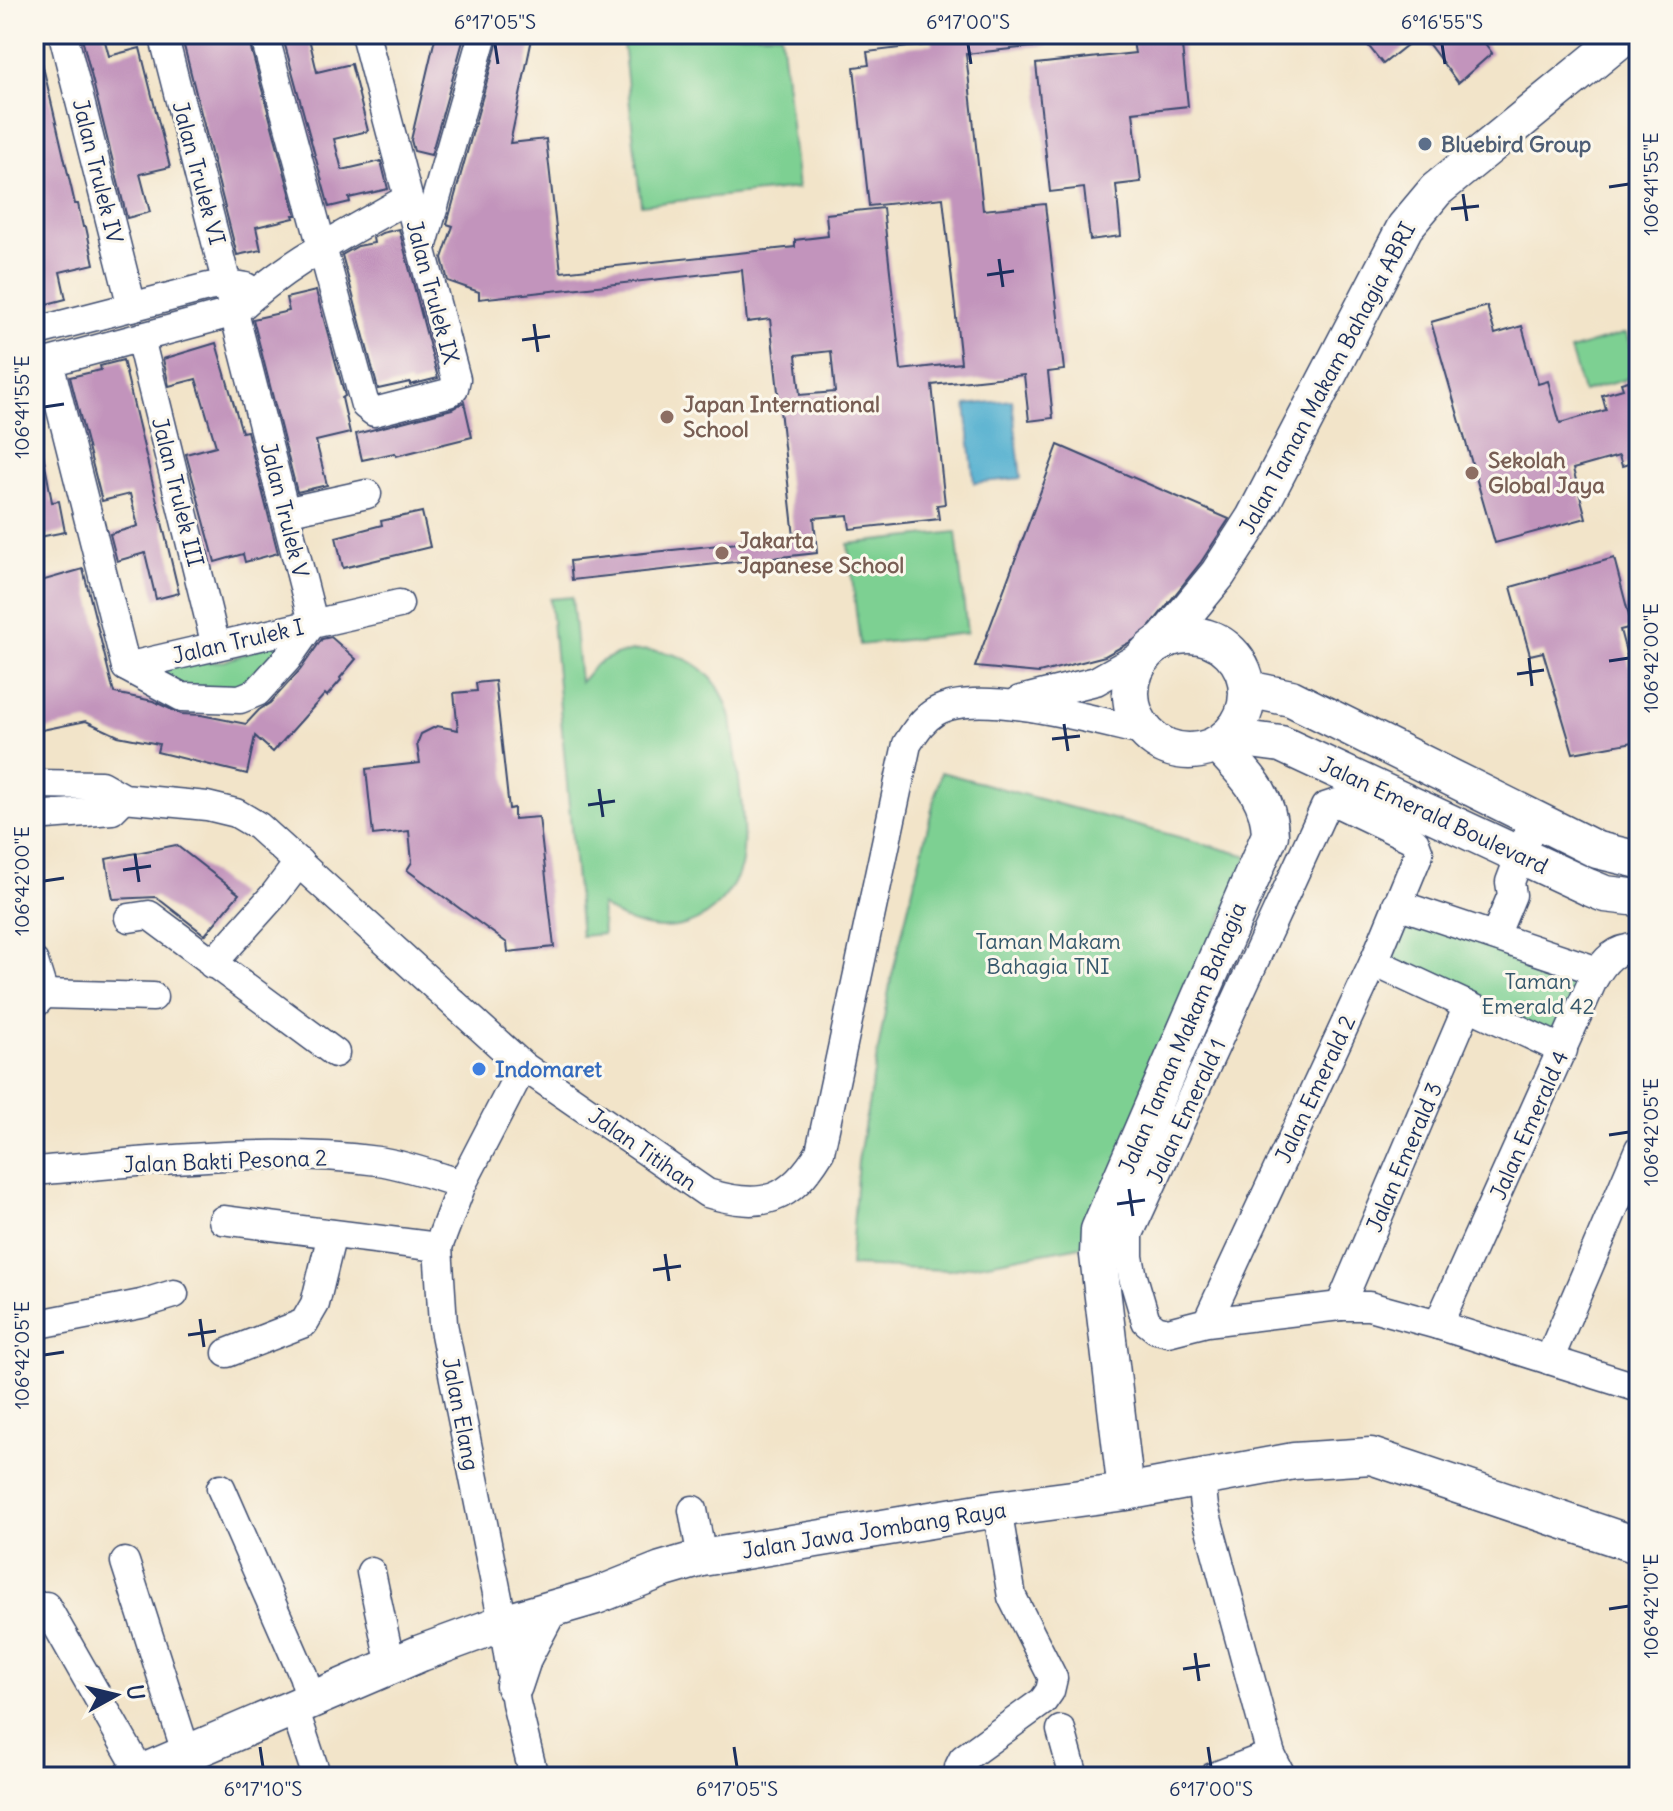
<svg xmlns="http://www.w3.org/2000/svg" width="1673" height="1811" viewBox="0 0 1673 1811" font-family="Delius,sans-serif">
<style>
.green{fill:#7dd092;stroke:#4c8078;stroke-width:2}
.water{fill:#50aecf;stroke:#366e96;stroke-width:2}
.building{fill:#c294bc;fill-rule:evenodd}
.lines{fill:none;stroke-linecap:round;stroke-linejoin:round}
.minor-casing{stroke:#3b4a6e;stroke-width:31}
.major-casing{stroke:#3b4a6e;stroke-width:39}
.minor{stroke:#fff;stroke-width:28}
.major{stroke:#fff;stroke-width:36}
.ticks{fill:none;stroke:#1b2f5e;stroke-width:3}
.service-dot{fill:#5c6f8a;stroke:#fbf7ec;stroke-width:3}
.education-dot{fill:#8d6e63;stroke:#fbf7ec;stroke-width:3}
.shop-dot{fill:#3f7fe0;stroke:#fbf7ec;stroke-width:3}
.labels{text-anchor:middle;dominant-baseline:central;stroke-width:6;stroke-linejoin:round;paint-order:stroke}
.service-label{font-size:22px;font-weight:bold;fill:#4e5e75;stroke:#fbf7ec;text-anchor:start}
.street-label{font-size:22px;fill:#1b2f5e;stroke:#fbf7ec}
.education-label{font-size:22px;font-weight:bold;fill:#785e54;stroke:#fbf7ec;text-anchor:start}
.park-label{font-size:22px;fill:#34576b;stroke:#fbf7ec}
.shop-label{font-size:22px;font-weight:bold;fill:#366cbe;stroke:#fbf7ec;text-anchor:start}
.neatline{fill:none;stroke:#1b2f5e;stroke-width:3}
.ticks-label{font-size:20px;text-anchor:middle;fill:#1b2f5e}
</style>
<rect width="100%" height="100%" fill="#fbf7ec"/>
<filter id="ink" filterUnits="userSpaceOnUse"><feTurbulence type="fractalNoise" baseFrequency=".0125" numOctaves="2"/><feDisplacementMap in="SourceGraphic" scale="16" xChannelSelector="R" yChannelSelector="G"/><feConvolveMatrix kernelMatrix="1 2 1 2 8 2 1 2 1" color-interpolation-filters="sRGB"/></filter>
<filter id="wash" filterUnits="userSpaceOnUse"><feTurbulence type="fractalNoise" baseFrequency=".006" numOctaves="4" result="noise"/><feDisplacementMap in="SourceGraphic" scale="32" xChannelSelector="R" yChannelSelector="G"/><feGaussianBlur stdDeviation="1.8" result="paint"/><feColorMatrix in="noise" values="0 0 0 0 0 0 0 0 0 0 0 0 0 0 0 0 0 1.4 0 .05"/><feComposite in="paint" operator="in"/></filter>
<g filter="url(#wash)">
<rect width="100%" height="100%" fill="#f2e4c9"/>
<!-- green -->
<g class="green">
<path d="M622 34H781L798 188 641 205Z"/>
<path d="M1626 333 1639 375 1583 392 1570 350Z"/>
<path d="M956 532 967 633 860 645 848 544Z"/>
<path d="M572 597 580 682C586 677 591 668 597 664 632 642 684 647 712 679 721 689 727 704 731 718 735 755 749 832 741 866 734 891 712 916 688 924 656 934 627 924 601 905L603 934 581 936 550 599Z"/>
<path d="M311 629 254 693 179 694 126 667 225 661Z"/>
<path d="M941 772 1248 856 1086 1245 949 1270 850 1266 858 1161 891 979Z"/>
<path d="M1397 904 1598 971 1563 1050 1374 962Z"/>
</g>
<!-- water -->
<path class="water" d="M1012 400 1021 478 974 483 966 405Z"/>
<g id="blocks">
<!-- building -->
<g class="building">
<path d="M81 34H103L109 56 140 48 170 167 140 174 150 212 127 218Z"/>
<path d="M181 34H247L296 215H293L294 218 256 227 261 250 237 255Z"/>
<path d="M282 34H308L317 72 351 64 368 131 334 139 342 170 381 161 388 189 349 198 350 202 329 207Z"/>
<path d="M436 34H465L431 155 414 151 411 140Z"/>
<path d="M500 34H533L510 143 546 139 561 272 795 247V240L828 236 826 214 883 208 901 370 961 363 943 198 869 206 854 67 869 65 867 52 933 44 932 34H1048V45L966 54 983 210 1045 204 1064 370 1048 372 1053 418 1029 421 1024 375 932 385 945 504 937 505 939 519 850 529 848 515 814 518 817 553 572 580 570 561 794 537 770 319 747 322 742 270 479 299V292L448 281 442 258 453 226 447 224ZM831 351 835 392 800 395 796 355Z"/>
<path d="M1359 34H1478L1492 53 1458 83 1421 34 1383 64Z"/>
<path d="M1181 36 1188 106 1133 112 1141 182 1116 185 1121 236 1090 240 1084 188 1050 192 1036 64 1135 53 1133 42Z"/>
<path d="M41 58 75 204H78L83 227H86L94 264 60 272 66 299 39 306 34 285V59Z"/>
<path d="M399 229 438 378 410 385V382L378 389 342 255 358 246 374 243 373 238 382 233Z"/>
<path d="M316 291 345 396 342 398 350 433 316 441 327 485 297 492 253 319 289 311 286 298Z"/>
<path d="M1487 306 1495 334 1522 326 1538 384 1548 381 1560 423 1606 410 1602 395 1623 389 1621 383 1639 378V461L1622 466 1619 456 1573 469 1586 518 1495 543 1431 322Z"/>
<path d="M216 343 242 432 247 431 278 553 245 562 243 554 215 562 186 454 216 446 196 379 169 386 163 359Z"/>
<path d="M123 360 179 593 156 599 145 553 117 561 110 534 138 526 130 494 102 501 70 377 101 370 100 366Z"/>
<path d="M464 402 472 437 396 456 395 453 362 460 356 434 452 409Z"/>
<path d="M1058 445 1229 519 1201 562 1143 635 1105 656 1039 673 975 667Z"/>
<path d="M42 449 52 502 59 501 65 532 34 538V450Z"/>
<path d="M422 512 430 547 343 568 336 537 382 525 381 521Z"/>
<path d="M1614 558 1632 627 1620 630 1632 674 1639 673V741L1573 753 1543 652 1530 655 1511 587Z"/>
<path d="M83 569 114 693 153 701 181 714 201 715 246 724 259 710 270 703 300 670 322 639 331 637 356 659 340 678 341 680 327 696 325 694 273 752 255 736 247 774 157 752 159 744 118 736 86 721 37 731 34 717V583Z"/>
<path d="M495 681 509 809 514 808V819L539 817 554 947 508 952 507 943 407 870 412 862 409 831 373 835 366 769 420 763 417 744 421 734 437 726 458 730 454 693 477 691 476 683Z"/>
<path d="M176 845 239 894 205 935 156 897 113 899 106 859Z"/>
</g>
</g>
</g>
<g filter="url(#ink)">
<use href="#blocks" fill-opacity="0" stroke="#3b4a6e" stroke-width="2"/>
<g class="lines">
<defs>
<g id="minor">
<path d="M63 34 132 307"/>
<path d="M163 34 313 622"/>
<path d="M264 34 365 405 374 412 448 393 454 388 456 379 365 34"/>
<path d="M422 248 483 34"/>
<path d="M34 332 208 287 228 284 246 287"/>
<path d="M140 338 216 646"/>
<path d="M49 362 126 667 182 697 240 699 257 692 287 659 313 622"/>
<path d="M34 366 235 312C285 264 347 233 407 199"/>
<path d="M285 512 367 494"/>
<path d="M126 667 399 604"/>
<path d="M1020 700 1096 681 1151 650"/>
<path d="M34 784 101 785 124 798 207 806 236 813 258 826 523 1066 707 1193C763 1210 790 1201 820 1152L907 744C915 732 922 720 935 712 977 686 1097 721 1146 732"/>
<path d="M34 816 112 810 124 798"/>
<path d="M1397 904 1598 971"/>
<path d="M129 918 149 915 335 1053"/>
<path d="M1495 936 1512 895 1510 882 1534 819"/>
<path d="M34 962 44 994 34 1005"/>
<path d="M1374 962 1563 1050"/>
<path d="M212 964 274 895 299 862"/>
<path d="M44 994 153 997"/>
<path d="M523 1066 462 1184 438 1247 443 1324 503 1623 516 1703 534 1777"/>
<path d="M34 1171C148 1162 264 1146 378 1161 406 1165 435 1176 462 1184"/>
<path d="M223 1220 438 1247"/>
<path d="M1340 1306 1467 1008"/>
<path d="M1207 1322 1374 962 1419 853 1415 842 1410 838 1337 803 1325 807 1129 1234V1257L1133 1277 1146 1321 1156 1329 1168 1332 1207 1322 1340 1306H1369L1438 1325 1639 1388"/>
<path d="M34 1325 141 1304 174 1294"/>
<path d="M1438 1325 1593 980C1605 959 1614 949 1639 947"/>
<path d="M227 1353 304 1323 315 1304 332 1234"/>
<path d="M1549 1360 1639 1149"/>
<path d="M1201 1479 1204 1507 1271 1755 1282 1777"/>
<path d="M221 1488 303 1675 311 1701"/>
<path d="M693 1510 702 1558"/>
<path d="M125 1562 187 1755"/>
<path d="M371 1572 391 1666"/>
<path d="M34 1612 46 1606 141 1773"/>
<path d="M294 1708 317 1777"/>
<path d="M1061 1730 1074 1777"/>
<path d="M959 1777V1767L963 1759 1043 1701 1050 1691 1053 1678 1012 1597 997 1509"/>
<path d="M1213 1777 1271 1755"/>
</g>
<g id="major">
<circle cx="1189" cy="693" r="58"/>
<path d="M1162 642 1218 574 1254 518 1405 227 1436 190 1627 34"/>
<path d="M1247 689 1291 698 1597 850 1639 860"/>
<path d="M1228 737 1281 744 1588 887 1605 894 1639 898"/>
<path d="M1126 1492 1098 1255 1099 1230 1270 835C1269 793 1244 774 1218 744"/>
<path d="M514 1686 524 1656 548 1611"/>
<path d="M132 1777 421 1653 503 1623 596 1596 661 1570 702 1558 997 1509 1126 1492 1294 1461 1371 1456 1639 1546"/>
</g>
</defs>
<!-- minor casing -->
<use href="#minor" class="minor-casing"/>
<!-- major casing -->
<use href="#major" class="major-casing"/>
<!-- minor -->
<use href="#minor" class="minor"/>
<!-- major -->
<use href="#major" class="major"/>
</g>
</g>
<!-- ticks -->
<path class="ticks" d="M495 44 498 64M968 44 971 64M1442 44 1445 64M1609 187 1629 184M1463 194 1467 221M1451 209 1479 206M999 259 1003 287M987 275 1014 271M534 324 538 352M522 340 550 336M44 407 64 404M1529 658 1532 686M1609 661 1629 658M1517 674 1544 670M1064 724 1068 751M1052 739 1080 736M599 789 603 817M588 805 615 801M135 854 139 882M123 870 151 866M44 881 64 878M1609 1135 1629 1132M1129 1189 1133 1216M1117 1204 1145 1200M665 1254 669 1281M653 1270 681 1266M200 1319 204 1347M188 1335 216 1331M44 1355 64 1352M1609 1609 1629 1606M1195 1653 1199 1681M1183 1669 1210 1665M260 1747 263 1767M734 1747 737 1767M1208 1747 1211 1767"/>
<!-- markers -->
<circle class="service-dot" cx="1425" cy="144" r="8"/>
<g class="education-dot">
<circle cx="667" cy="417" r="8"/>
<circle cx="1472" cy="473" r="8"/>
<circle cx="722" cy="553" r="8"/>
</g>
<circle class="shop-dot" cx="479" cy="1069" r="8"/>
<g class="labels">
<!-- service labels -->
<g class="service-label">
<text x="1441" y="144">Bluebird Group</text>
</g>
<!-- street labels -->
<g class="street-label">
<text transform="translate(98 171) rotate(76)">Jalan Trulek IV</text>
<text transform="translate(199 173) rotate(75)">Jalan Trulek VI</text>
<text transform="translate(433 292) rotate(75)">Jalan Trulek IX</text>
<text transform="translate(1327 378) rotate(-62)">Jalan Taman Makam Bahagia ABRI</text>
<text transform="translate(178 492) rotate(76)">Jalan Trulek III</text>
<text transform="translate(285 510) rotate(76)">Jalan Trulek V</text>
<text transform="translate(238 641) rotate(-13)">Jalan Trulek I</text>
<text transform="translate(1434 815) rotate(25)">Jalan Emerald Boulevard</text>
<text transform="translate(1182 1038) rotate(-67)">Jalan Taman Makam Bahagia</text>
<text transform="translate(1315 1089) rotate(-65)">Jalan Emerald 2</text>
<text transform="translate(1186 1111) rotate(-65)">Jalan Emerald 1</text>
<text transform="translate(1529 1125) rotate(-66)">Jalan Emerald 4</text>
<text transform="translate(643 1149) rotate(35)">Jalan Titihan</text>
<text transform="translate(1404 1157) rotate(-67)">Jalan Emerald 3</text>
<text transform="translate(225 1161) rotate(-2)">Jalan Bakti Pesona 2</text>
<text transform="translate(461 1414) rotate(79)">Jalan Elang</text>
<text transform="translate(874 1530) rotate(-9)">Jalan Jawa Jombang Raya</text>
</g>
<!-- education labels -->
<g class="education-label">
<text x="683" y="404">Japan International<tspan x="683" dy="25">School</tspan></text>
<text x="1488" y="460">Sekolah<tspan x="1488" dy="25">Global Jaya</tspan></text>
<text x="738" y="540">Jakarta<tspan x="738" dy="25">Japanese School</tspan></text>
</g>
<!-- park labels -->
<g class="park-label">
<text x="1048" y="941">Taman Makam<tspan x="1048" dy="25">Bahagia TNI</tspan></text>
<text x="1538" y="981">Taman<tspan x="1538" dy="25">Emerald 42</tspan></text>
</g>
<!-- shop labels -->
<g class="shop-label">
<text x="495" y="1069">Indomaret</text>
</g>
</g>
<!-- margin -->
<rect width="1673" height="1811" fill="none" stroke="#fbf7ec" stroke-width="88"/>
<!-- north arrow -->
<g transform="translate(116 1695) rotate(82)" stroke="#fbf7ec" stroke-width="6" paint-order="stroke">
<path d="M0-6L14 30L0 20L-14 30Z" fill="#1b2f5e"/>
<text y="-12" font-size="22" font-weight="bold" text-anchor="middle" fill="#1b2f5e">U</text>
</g>
<rect x="44" y="44" width="1585" height="1723" class="neatline"/>
<g class="ticks-label">
<text x="495" y="29">6°17'05"S</text>
<text x="968" y="29">6°17'00"S</text>
<text x="1442" y="29">6°16'55"S</text>
<text transform="translate(1651 184) rotate(-90)" y="7">106°41'55"E</text>
<text transform="translate(22 407) rotate(-90)" y="7">106°41'55"E</text>
<text transform="translate(1651 658) rotate(-90)" y="7">106°42'00"E</text>
<text transform="translate(22 881) rotate(-90)" y="7">106°42'00"E</text>
<text transform="translate(1651 1132) rotate(-90)" y="7">106°42'05"E</text>
<text transform="translate(22 1355) rotate(-90)" y="7">106°42'05"E</text>
<text transform="translate(1651 1606) rotate(-90)" y="7">106°42'10"E</text>
<text x="263" y="1796">6°17'10"S</text>
<text x="737" y="1796">6°17'05"S</text>
<text x="1211" y="1796">6°17'00"S</text>
</g>
</svg>
